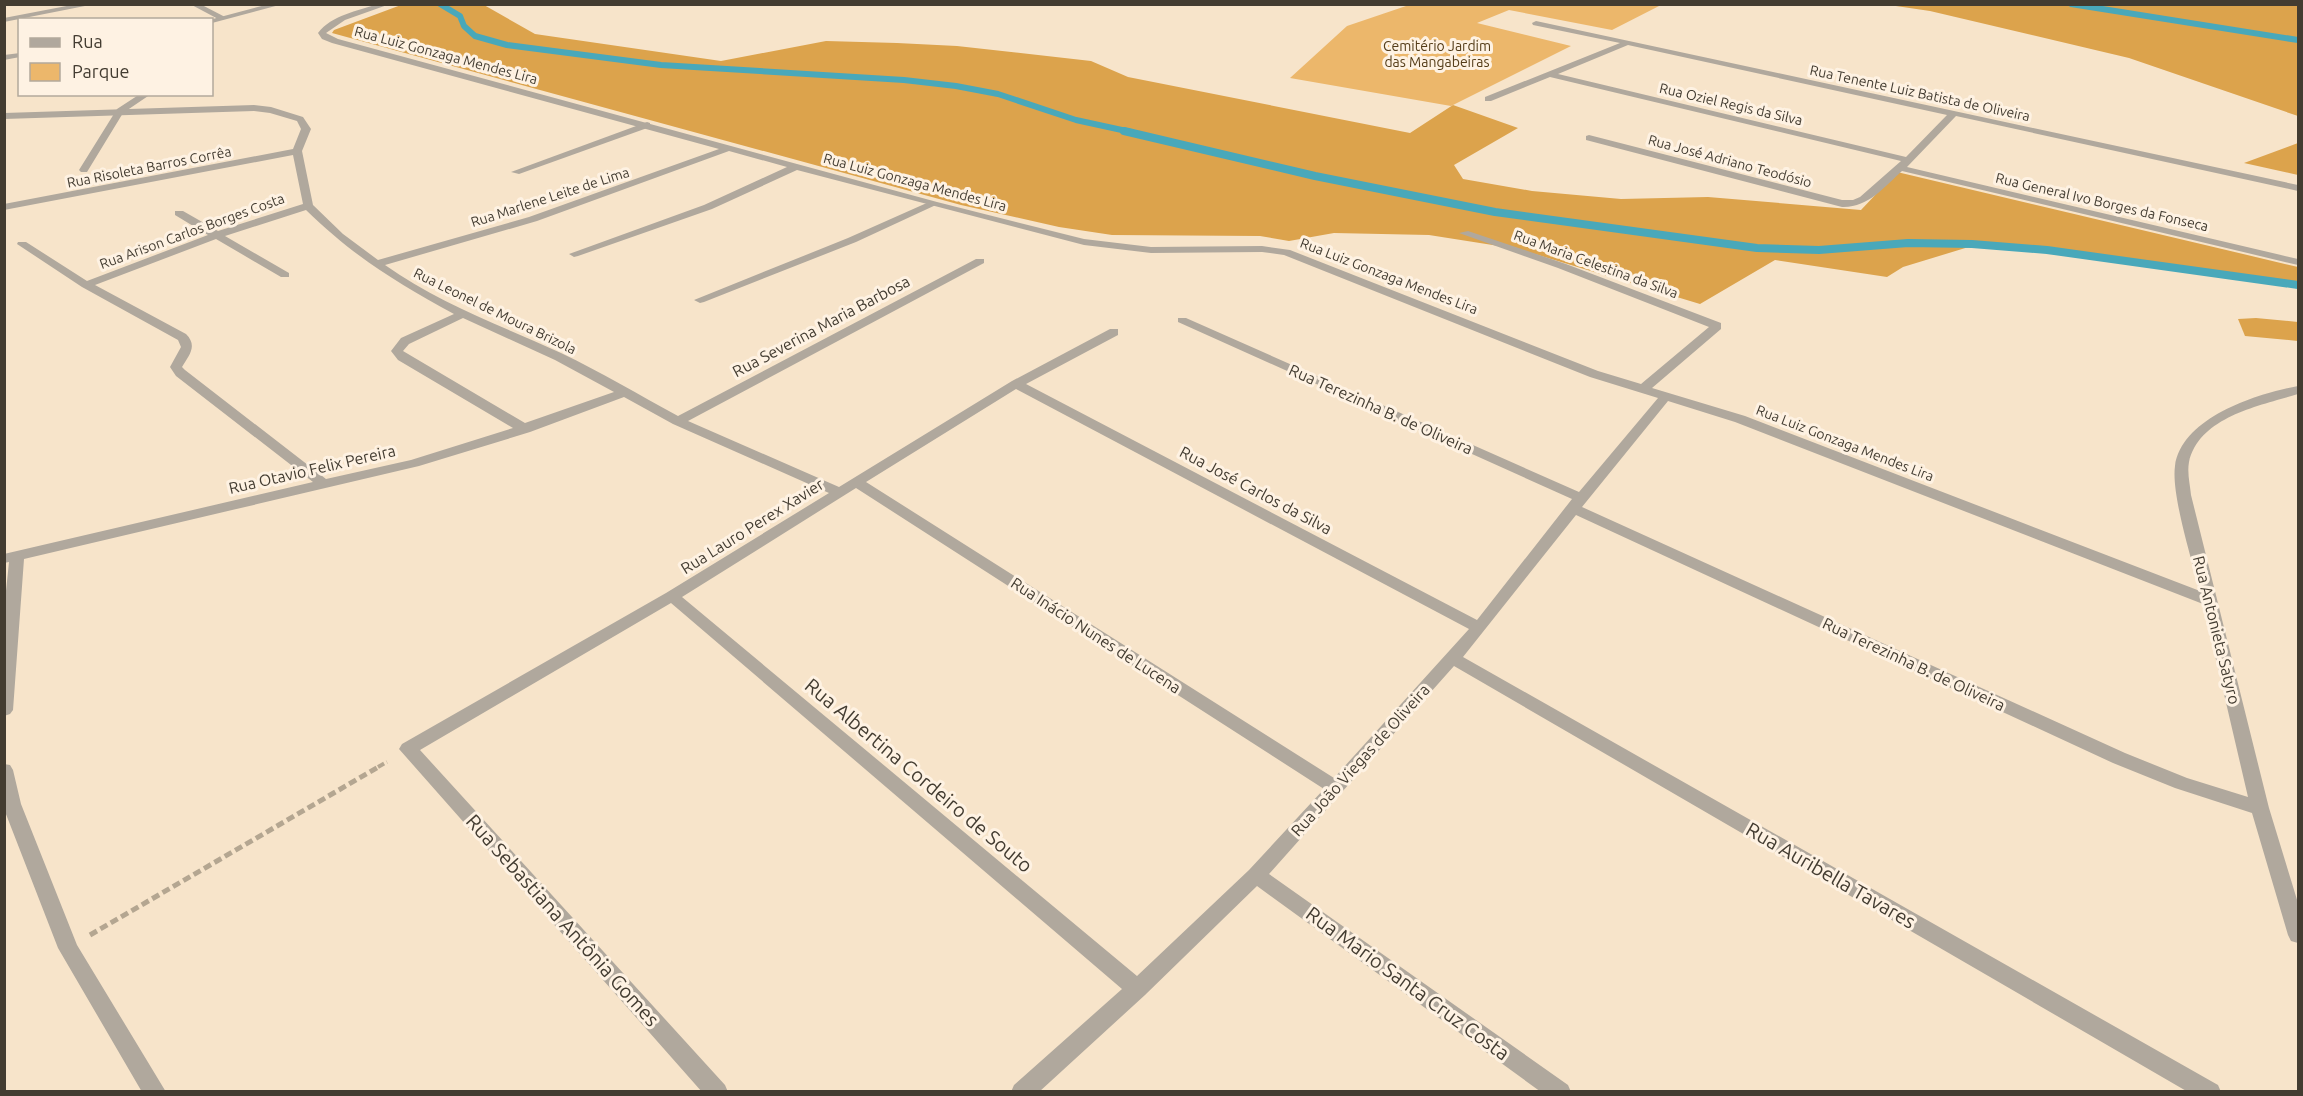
<svg xmlns="http://www.w3.org/2000/svg" width="2303" height="1096" viewBox="0 0 2303 1096" font-family="Ubuntu,sans-serif">
<style>
.green{fill:#ecb76b}
.forest{fill:#dca34c}
.lines{fill:none;stroke-linecap:round;stroke-linejoin:round}
.stream-far1{stroke:#49a8ba;stroke-width:6}
.stream{stroke:#49a8ba;stroke-width:8}
.path-far1{stroke:#b4a691;stroke-width:4;stroke-dasharray:7 3;stroke-linecap:butt}
.path{stroke:#b4a691;stroke-width:5;stroke-dasharray:8 4;stroke-linecap:butt}
.service{fill:#b0a89d;fill-rule:evenodd}
.minor{fill:#b0a89d;fill-rule:evenodd}
.labels{text-anchor:middle;dominant-baseline:central;stroke-width:6;stroke-linejoin:round;paint-order:stroke}
.far-park-label{font-size:14px;fill:#543c18;stroke:#fef2e3}
.far-street-label{font-size:14px;fill:#433c31;stroke:#fef2e3}
.street-label{font-size:16px;fill:#433c31;stroke:#fef2e3}
.near-street-label{font-size:20px;fill:#433c31;stroke:#fef2e3}
</style>
<rect width="100%" height="100%" fill="#f7e4ca"/>
<!-- green -->
<path class="green" d="M1409 5V4L1661 5 1612 30 1509 10 1477 23 1571 46 1451 106 1290 78 1347 26Z"/>
<!-- forest -->
<g class="forest">
<path d="M401 5H484L535 34 721 61 826 41 897 43 957 46 1091 61 1128 77 1410 133 1453 105 1518 128 1454 165 1463 179 1532 191 1621 199 1708 197 1861 210 1897 172 2298 267V288L2057 248 1985 242 1903 267 1887 277 1775 260 1700 304 1518 249 1429 235 1334 233 1289 241 1260 236 1112 235 1059 227 961 205 332 33 334 30Z"/>
<path d="M1889 5H2298V116L2129 58 1930 11Z"/>
<path d="M2298 143V175L2244 163Z"/>
<path d="M2256 318 2298 322V341L2245 336 2238 319Z"/>
</g>
<g class="lines">
<!-- stream-far1 -->
<g class="stream-far1">
<path d="M440 4 460 16 464 26 475 36 507 45 661 65 904 80 956 86 998 94 1076 120 1131 132"/>
<path d="M2071 4 2298 40"/>
</g>
<!-- stream -->
<path class="stream" d="M1124 131 1315 176 1495 212 1757 248 1819 250 1908 243 1972 244 2047 250 2298 285"/>
<!-- path-far1 -->
<path class="path-far1" d="M378 767 387 762"/>
<!-- path -->
<path class="path" d="M90 935 380 766"/>
<!-- service -->
<g class="service">
<path d="M269 4H283L212 23 209 20Z"/>
<path d="M20 53V57L4 60V55Z"/>
<path d="M140 94H151L123 113 87 172H81L79 170 117 109Z"/>
<path d="M647 122 650 123V127L519 174 511 172Z"/>
<path d="M929 202 938 204 856 242 704 302 700 303 694 300 848 238Z"/>
</g>
<!-- minor -->
<g class="minor">
<path d="M77 4H95L4 22V18Z"/>
<path d="M190 4H200L227 18 220 20Z"/>
<path d="M378 4H390L345 20 326 33 338 39 937 202 1084 239 1151 247 1262 246 1290 250 1598 371 1641 384 1709 327 1558 268 1459 233 1468 231 1566 264 1721 323V329L1652 388 1745 416 2200 591C2192 561 2171 494 2175 466 2182 417 2257 394 2298 386V394C2260 406 2200 416 2189 462 2187 473 2190 484 2191 495L2269 808 2298 903V943L2291 941 2288 935 2252 813 2175 788 2113 763 1576 515 1463 657 2218 1085 2221 1092H2188L1454 666 1269 874 1568 1085 1571 1092H1541L1257 886 1145 995 1039 1092H1011L1014 1085 1122 989 671 603 420 750 725 1085 728 1092H702L399 749 402 744 666 593 829 493 673 424 624 397 530 432 419 466 24 559 13 710 10 714 4 716V610L9 562 4 563V554L313 482 176 376 170 367 181 347 178 340 82 287 17 244 18 242H26L87 281 208 235 175 215V211H183L218 231 303 204 293 155 4 210V204L293 149 301 129 297 121 270 113 254 111 4 119V113L254 105 271 107 303 117 311 129 302 151 313 205 343 234 378 260 529 217 719 149 332 43 322 39 318 33C332 15 357 11 378 4ZM729 151 787 167 704 205 569 254 574 257 578 256 712 209 797 170 1084 245 1151 253 1262 252 1284 255 1590 377 1658 398 1579 492 1186 318H1178V322L1572 499 1477 620 1026 384 1118 335V329H1110L1012 381 839 487 688 421 984 263V259H976L678 416C639 395 601 372 561 353 502 326 438 303 385 265L537 221ZM306 210C353 256 397 283 454 314L401 338 391 351 398 360 513 428 411 460 326 479 185 370 182 367C189 355 198 346 186 334L95 285 216 239 281 277H289V273L225 236ZM463 318 555 360 614 392 525 423 403 351 409 344ZM1016 389 1469 629 1334 778 866 482ZM1668 401 1735 422 2203 604 2248 797 2187 778 2125 753 1582 507ZM856 488 1324 789 1249 870 1137 976 682 597Z"/>
<path d="M1536 21 2298 185V191L1956 116 1907 167 2298 259V265L1902 171C1884 187 1868 208 1842 207L1586 140V136L1589 135 1842 200H1853L1860 197 1901 161 1550 77 1491 101H1485V97L1620 43 1533 25 1532 23ZM1628 45 1947 115 1906 157 1558 74Z"/>
<path d="M4 764 10 765 13 770 21 804 77 945 166 1092H142L58 948 4 809Z"/>
</g>
</g>
<g class="labels">
<!-- far-park labels -->
<g class="far-park-label">
<text x="1437" y="46">Cemitério Jardim<tspan x="1437" dy="16">das Mangabeiras</tspan></text>
</g>
<!-- far-street labels -->
<g class="far-street-label">
<text transform="translate(446 55) rotate(15)">Rua Luiz Gonzaga Mendes Lira</text>
<text transform="translate(1920 93) rotate(12)">Rua Tenente Luiz Batista de Oliveira</text>
<text transform="translate(1731 104) rotate(13)">Rua Oziel Regis da Silva</text>
<text transform="translate(1730 161) rotate(15)">Rua José Adriano Teodósio</text>
<text transform="translate(149 167) rotate(-11)">Rua Risoleta Barros Corrêa</text>
<text transform="translate(915 182) rotate(15)">Rua Luiz Gonzaga Mendes Lira</text>
<text transform="translate(550 197) rotate(-18)">Rua Marlene Leite de Lima</text>
<text transform="translate(2102 202) rotate(13)">Rua General Ivo Borges da Fonseca</text>
<text transform="translate(192 231) rotate(-20)">Rua Arison Carlos Borges Costa</text>
<text transform="translate(1596 264) rotate(20)">Rua Maria Celestina da Silva</text>
<text transform="translate(1389 276) rotate(21)">Rua Luiz Gonzaga Mendes Lira</text>
<text transform="translate(495 311) rotate(26)">Rua Leonel de Moura Brizola</text>
<text transform="translate(1845 443) rotate(21)">Rua Luiz Gonzaga Mendes Lira</text>
</g>
<!-- street labels -->
<g class="street-label">
<text transform="translate(821 326) rotate(-28)">Rua Severina Maria Barbosa</text>
<text transform="translate(1381 409) rotate(24)">Rua Terezinha B. de Oliveira</text>
<text transform="translate(312 469) rotate(-13)">Rua Otavio Felix Pereira</text>
<text transform="translate(1256 490) rotate(28)">Rua José Carlos da Silva</text>
<text transform="translate(752 526) rotate(-32)">Rua Lauro Perex Xavier</text>
<text transform="translate(2217 630) rotate(76)">Rua Antonieta Satyro</text>
<text transform="translate(1096 635) rotate(33)">Rua Inácio Nunes de Lucena</text>
<text transform="translate(1914 664) rotate(25)">Rua Terezinha B. de Oliveira</text>
<text transform="translate(1360 760) rotate(-48)">Rua João Viegas de Oliveira</text>
</g>
<!-- near-street labels -->
<g class="near-street-label">
<text transform="translate(919 775) rotate(40)">Rua Albertina Cordeiro de Souto</text>
<text transform="translate(1831 875) rotate(30)">Rua Auribella Tavares</text>
<text transform="translate(563 920) rotate(48)">Rua Sebastiana Antônia Gomes</text>
<text transform="translate(1408 983) rotate(36)">Rua Mario Santa Cruz Costa</text>
</g>
</g>
<!-- border -->
<rect width="2303" height="1096" fill="none" stroke="#433c31" stroke-width="12"/>
<!-- legend -->
<rect x="18" y="18" width="195" height="78" fill="#fef2e3" stroke="#b3a99c" stroke-width="1.5"/>
<rect x="30" y="38" width="30" height="9" fill="#b0a89d" stroke="#b3a99c" stroke-width="1.5"/>
<text x="72" y="48" font-size="18" fill="#433c31">Rua</text>
<rect x="30" y="63" width="30" height="18" fill="#ecb76b" stroke="#b3a99c" stroke-width="1.5"/>
<text x="72" y="78" font-size="18" fill="#433c31">Parque</text>
</svg>
